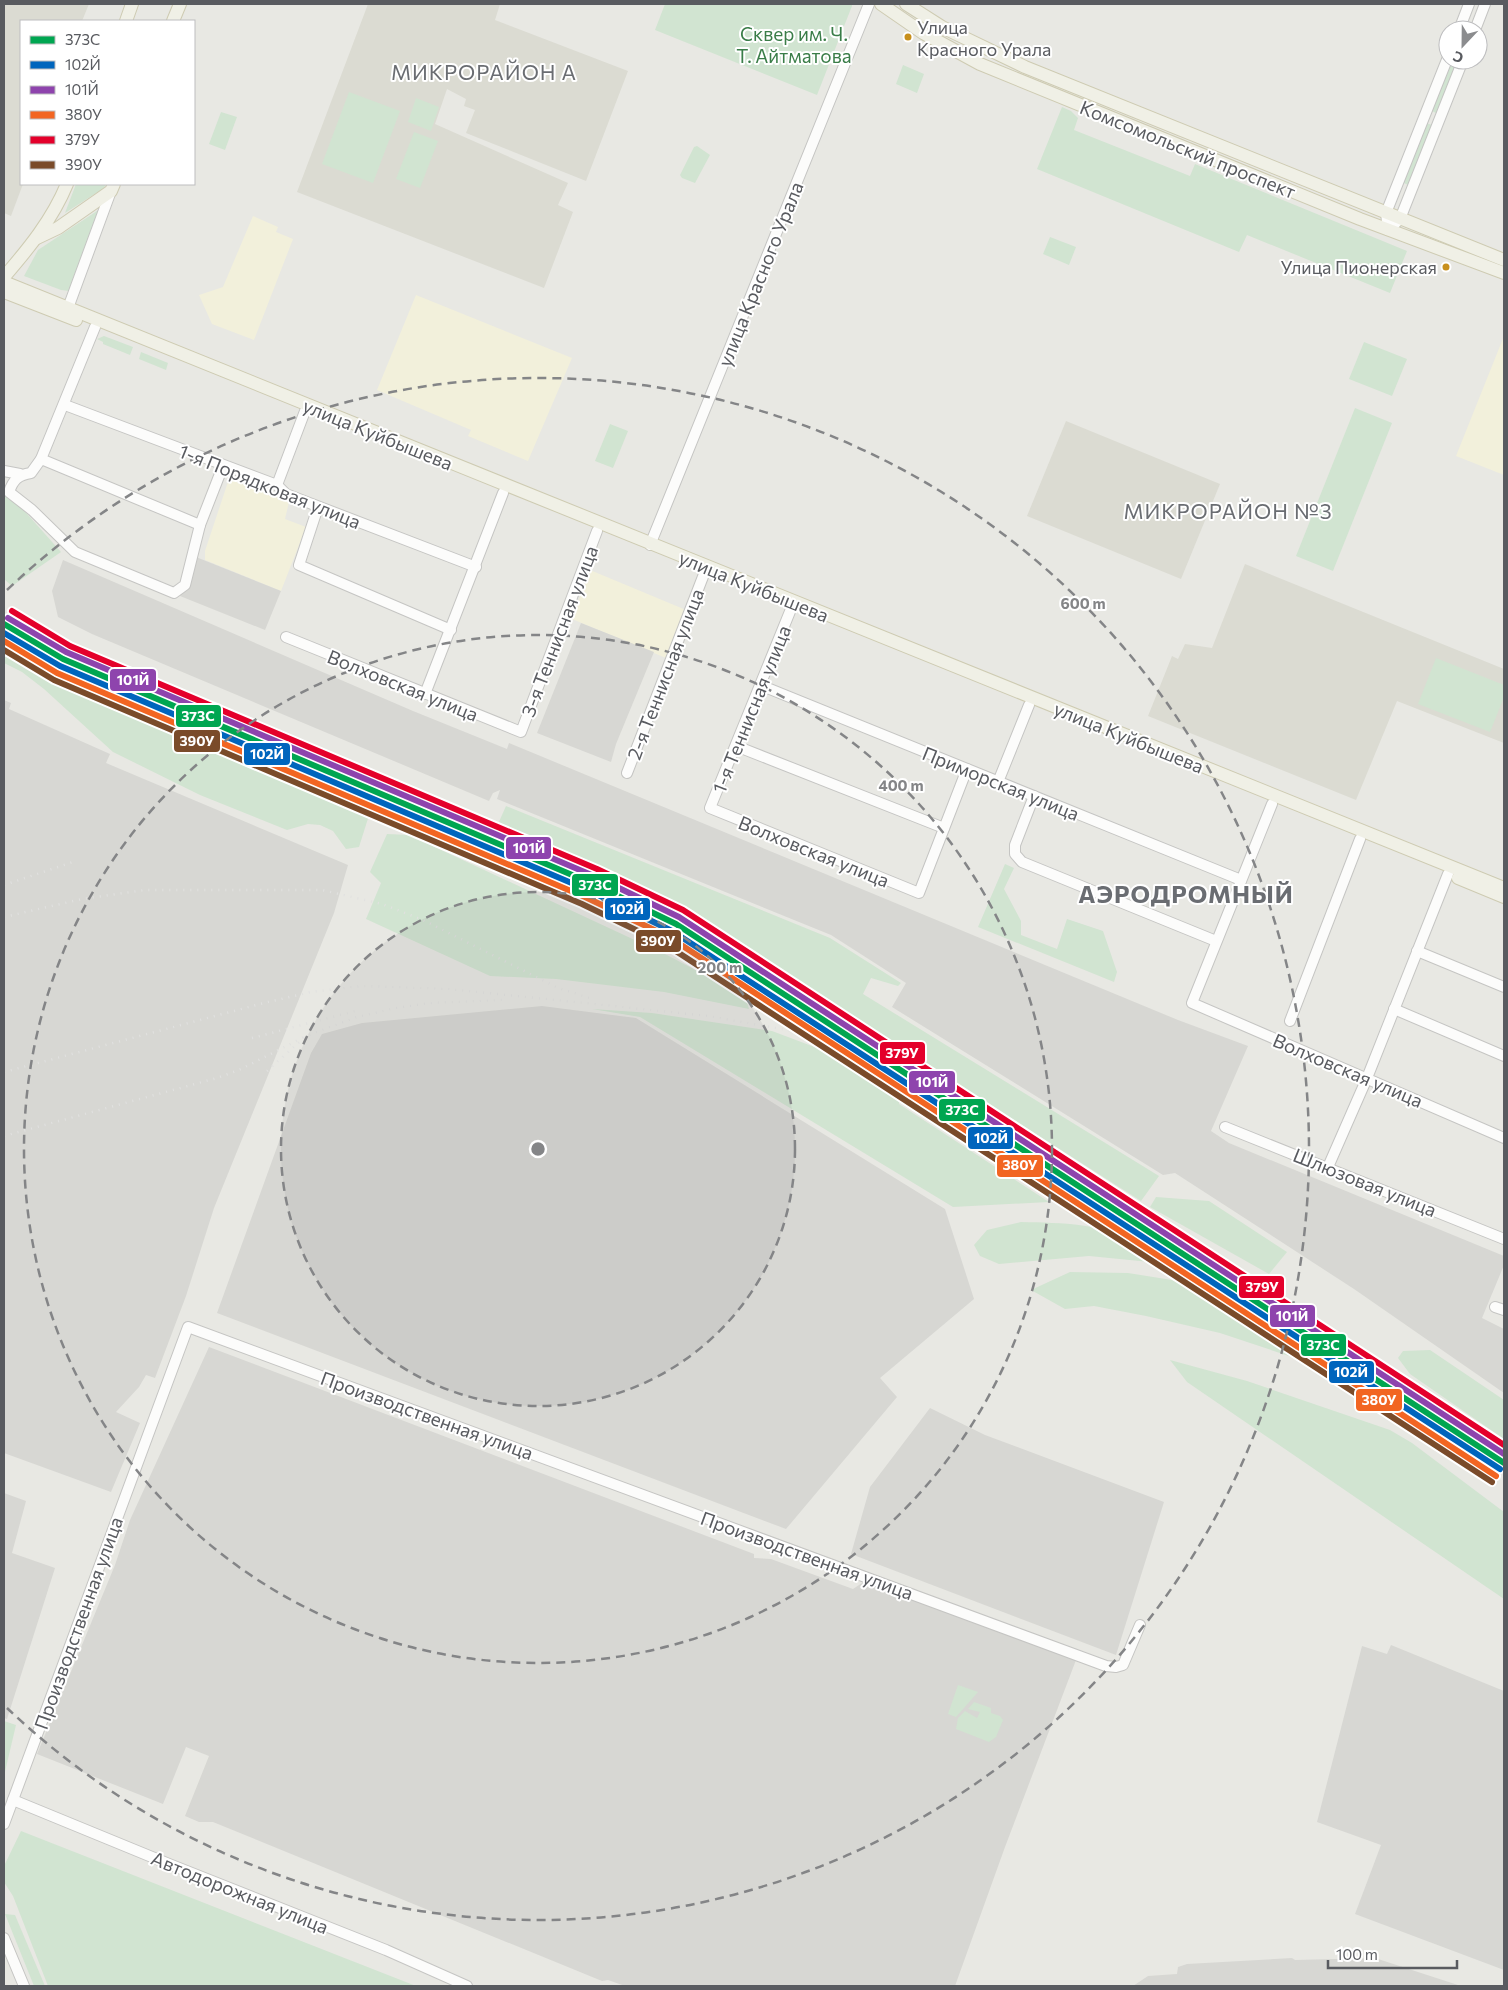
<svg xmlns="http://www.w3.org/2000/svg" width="1508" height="1990" viewBox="0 0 1508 1990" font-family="Commissioner,sans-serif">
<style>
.commercial{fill:#f2f0db}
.industrial{fill:#d7d7d3}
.education{fill:#dbdbd2}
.green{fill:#d1e4d1}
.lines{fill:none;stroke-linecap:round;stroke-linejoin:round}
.minor-casing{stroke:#c5c5c3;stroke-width:12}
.major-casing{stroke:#cecbb2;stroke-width:14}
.minor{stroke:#fcfcfb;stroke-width:10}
.major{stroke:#f0f0e6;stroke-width:12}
.rail{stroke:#e1e1e0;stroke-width:2.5;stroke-dasharray:1 6;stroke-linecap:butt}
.rail-1-casing{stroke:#fff;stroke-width:10}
.rail-2-casing{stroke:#fff;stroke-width:10}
.rail-3-casing{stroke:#fff;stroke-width:10}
.rail-4-casing{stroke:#fff;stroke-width:10}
.rail-5-casing{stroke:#fff;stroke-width:10}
.rail-6-casing{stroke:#fff;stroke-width:10}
.rail-1{stroke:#00a651;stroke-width:6}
.rail-2{stroke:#0065bd;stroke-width:6}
.rail-3{stroke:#8e44ad;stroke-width:6}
.rail-4{stroke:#f26522;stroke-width:6}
.rail-5{stroke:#e4002b;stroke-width:6}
.rail-6{stroke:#7a4b2a;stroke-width:6}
.ring{fill:none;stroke:#848587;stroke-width:2.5;stroke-dasharray:9 6}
.bus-dot{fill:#c8901d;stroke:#fff;stroke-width:2}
.labels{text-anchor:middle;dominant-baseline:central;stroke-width:4;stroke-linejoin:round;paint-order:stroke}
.bus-label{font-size:18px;fill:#595b60;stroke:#fff;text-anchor:start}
.park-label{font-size:19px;fill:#3a7d48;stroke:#fff}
.street-label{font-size:19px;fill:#595b60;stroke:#fff}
.quarter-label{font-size:21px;letter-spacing:1px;fill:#6a6d72;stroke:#fff}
.district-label{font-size:24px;font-weight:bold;letter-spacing:1px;fill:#6a6d72;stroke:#fff}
.centre{fill:#848587;stroke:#fff;stroke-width:2.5}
.ring-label{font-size:15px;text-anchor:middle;font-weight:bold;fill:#848587;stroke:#fff;stroke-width:4;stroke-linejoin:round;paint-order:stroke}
.line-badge{stroke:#fff;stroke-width:2}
.badge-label{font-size:14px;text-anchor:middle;font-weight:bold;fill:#fff}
</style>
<rect width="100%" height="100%" fill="#e8e8e3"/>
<!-- commercial -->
<g class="commercial">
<path d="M253 216 278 227 276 232 293 239 254 340 212 324 199 295 223 287Z"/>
<path d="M416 295 572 358 528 461 468 436 471 430 377 390Z"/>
<path d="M1504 336V475L1456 456Z"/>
<path d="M229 479 289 502 285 519 306 527 281 591 205 560V551Z"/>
<path d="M590 570 686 610 666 658 572 619Z"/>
</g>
<!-- industrial -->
<g class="industrial">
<path d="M196 557 281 591 265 630 180 596Z"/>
<path d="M63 560 413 711 507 749 509 743 1178 1020 1248 1046 1211 1131 1229 1143 1504 1256V1265L1482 1318 1504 1329V1393L1354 1289 1175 1173 1163 1175 892 1007 906 983 831 935 497 799 500 790 493 793 489 801 92 634 58 617 52 591Z"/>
<path d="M581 623 654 652 616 744 611 762 537 733Z"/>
<path d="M4 700 11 703 9 709 110 754 106 763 348 865 334 913 214 1208 186 1296 155 1378 146 1375 139 1387 116 1412 140 1423 111 1492 4 1453Z"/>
<path d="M542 1006 636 1018 945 1209 974 1299 880 1378 897 1397 786 1529 217 1313 311 1053 322 1034 362 1023Z"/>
<path d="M209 1347 754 1554V1558L771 1559 853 1589 865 1581 1076 1660 1005 1847 955 1986H625L608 1980 602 1981 213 1822H199L185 1816 209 1756 186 1747 163 1804 37 1754 115 1565 130 1520Z"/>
<path d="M930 1408 985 1435 1164 1502 1116 1655 851 1554 870 1487Z"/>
<path d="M4 1493 26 1501 12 1553 55 1568 7 1719 4 1718Z"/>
<path d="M1391 1645 1504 1691V1970L1355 1914 1381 1845 1317 1822 1362 1646 1387 1654Z"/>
<path d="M1292 1958 1295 1960 1375 1958 1461 1986H1133L1148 1976 1177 1974 1178 1967 1187 1964Z"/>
</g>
<!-- education -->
<g class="education">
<path d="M4 4H89L82 21H21L23 184 11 216 4 213Z"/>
<path d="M368 4H500L495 20 628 71 586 181 466 133 475 110 464 106 466 99 447 89 435 124 568 183 558 205 573 212 544 288 297 192Z"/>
<path d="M1066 421 1220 484 1181 579 1027 516Z"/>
<path d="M1245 564 1504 669V743L1397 701 1356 800 1148 716 1172 656 1178 659 1185 644 1212 648Z"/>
</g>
<!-- green -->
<g class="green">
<path d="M665 4H852V6L817 95 655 30Z"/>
<path d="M1452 60H1458L1436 113 1432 111Z"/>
<path d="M903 65 924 74 917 93 896 84Z"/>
<path d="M349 92 400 111 373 183 322 164Z"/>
<path d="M416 98 439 107 431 131 408 122Z"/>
<path d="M1062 107 1071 111 1078 118 1074 130 1190 176 1195 164 1407 251 1390 293 1247 235 1239 252 1037 169Z"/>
<path d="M221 112 237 117 225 150 209 144Z"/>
<path d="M1426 123 1432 125 1408 185 1402 182Z"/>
<path d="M414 132 438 141 420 188 396 179Z"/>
<path d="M697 146 710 155 695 183 682 178 680 175 694 147Z"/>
<path d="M76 184H106L104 188 65 213Z"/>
<path d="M103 207 69 291 61 290 24 276 38 250Z"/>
<path d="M1050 237 1076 247 1069 265 1043 254Z"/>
<path d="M104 336 133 347 130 355 103 344V342L97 339Z"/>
<path d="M1364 342 1407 359 1392 396 1349 379Z"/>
<path d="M141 352 168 363 166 370 139 359Z"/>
<path d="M1355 408 1392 423 1333 571 1296 556Z"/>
<path d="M610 424 628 431 613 468 595 461Z"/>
<path d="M4 488 61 552 12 586 4 579Z"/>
<path d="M4 644 146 711 371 809 359 847 346 849 333 831 320 825 308 824 287 830 200 795 113 752 44 689 22 672 4 663Z"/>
<path d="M1436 658 1504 685V697L1490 732 1418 704Z"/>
<path d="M506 806 830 938 901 983 898 986 871 978 863 994 1159 1176 1141 1201 687 911 498 824Z"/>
<path d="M387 834 409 835 667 955 745 996 749 1009 664 992 556 979 490 976 366 919 381 883 370 872Z"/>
<path d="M1005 864 1014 868 1004 889 1021 921V935L1057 949 1067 919 1103 931 1117 972 1114 982 978 927Z"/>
<path d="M592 1009 652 1013 772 1031 857 1063 900 1093 899 1104 1049 1202 953 1207 640 1017Z"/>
<path d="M1156 1197 1209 1201 1287 1252 1269 1274 1150 1207Z"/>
<path d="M1021 1222C1062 1223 1104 1223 1141 1244 1151 1250 1161 1258 1170 1264L1089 1256 999 1264 980 1256 974 1245 987 1230Z"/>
<path d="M1070 1272 1128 1273 1172 1280 1284 1334 1316 1365 1220 1333 1146 1316 1094 1306 1065 1309 1031 1290Z"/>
<path d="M1430 1350 1504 1400V1439L1410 1374 1398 1358 1403 1351Z"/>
<path d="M1170 1360 1247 1381 1390 1430 1412 1443 1504 1512V1599L1187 1382Z"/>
<path d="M958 1685 978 1692 956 1717 948 1714Z"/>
<path d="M974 1702 991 1708V1713L1000 1716 1003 1720 996 1737 989 1742 956 1729 958 1718 965 1711 977 1718 980 1712 968 1709Z"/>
<path d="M4 1721 16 1725 4 1776Z"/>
<path d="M21 1831 416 1986H48L13 1896 4 1882V1866Z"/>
<path d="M5 1914 15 1915 45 1986H34Z"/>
</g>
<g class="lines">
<defs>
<g id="minor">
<path d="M1459 30 1469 4"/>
<path d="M1475 30 1485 4"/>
<path d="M1388 230 1400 219 1463 60"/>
<path d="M1388 230 1386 213 1448 57"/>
<path d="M68 308 111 191"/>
<path d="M95 327 41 459 31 473C18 475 13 480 9 492L32 510 75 552 174 593 185 585 200 525 223 466"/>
<path d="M65 405 277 485 286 494 476 567"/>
<path d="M41 459 200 525"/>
<path d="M4 471 20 474"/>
<path d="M277 485 305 411"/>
<path d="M318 507 299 565 451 630"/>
<path d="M650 545 869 4"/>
<path d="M791 609 710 808 919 893 967 769"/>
<path d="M286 637 521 732 597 531"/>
<path d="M760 685 1241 880"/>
<path d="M425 694 503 493"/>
<path d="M736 746 944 828"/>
<path d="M627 773 704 574"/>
<path d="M998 782 1029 705"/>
<path d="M1034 796 1015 845V854L1022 862 1216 941"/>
<path d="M1272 804 1192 1003 1504 1138"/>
<path d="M1417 951 1504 987"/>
<path d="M1394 1009 1504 1056"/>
<path d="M1290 1021 1360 839"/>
<path d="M1225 1127 1504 1239"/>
<path d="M1328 1167 1367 1078 1448 874"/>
<path d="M1495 1307 1504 1310"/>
<path d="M13 1800 169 1864 386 1950 467 1986"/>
<path d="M4 1824 188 1327 1106 1666 1116 1667 1123 1665 1140 1625"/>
<path d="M4 1938 24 1986"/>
</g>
<g id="major">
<path d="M881 4 923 33 980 64 1360 219 1504 273"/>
<path d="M906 4 942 27 1025 67 1504 260"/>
<path d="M126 21 132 4"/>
<path d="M173 21 180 4"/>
<path d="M37 238 58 228 111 191 114 184"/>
<path d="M4 277C29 248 52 220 67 184"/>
<path d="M4 282 1504 888"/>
<path d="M4 292 76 320"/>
<path d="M1458 878 1504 897"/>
</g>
</defs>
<!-- minor casing -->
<use href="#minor" class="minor-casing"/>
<!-- major casing -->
<use href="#major" class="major-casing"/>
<!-- minor -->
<use href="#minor" class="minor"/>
<!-- major -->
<use href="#major" class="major"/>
<!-- rail -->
<g class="rail">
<path d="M4 885 73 862"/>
<path d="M4 917 82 899 145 890H322L382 904 423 920 558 988 593 999"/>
<path d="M252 1038 359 1010"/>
<path d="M267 1071 306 1036 357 1017 396 1008 429 1003 502 1000"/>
<path d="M4 1072 264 1003 311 992 362 986 449 989 623 1007 708 1016 793 1031 826 1042 876 1063 921 1089 1197 1269"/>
<path d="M4 1136 217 1078 239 1070 306 1036"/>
</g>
<defs>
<path id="rail-1" d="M4 624 63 659 591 883 676 924 1504 1463"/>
<path id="rail-2" d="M4 633 60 666 588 890 672 931 1500 1469"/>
<path id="rail-3" d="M8 618 66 652 594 876 679 917 1504 1454"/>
<path id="rail-4" d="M4 641 57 673 585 897 669 937 1496 1476"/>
<path id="rail-5" d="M12 611 70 646 597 869 683 910 1504 1445"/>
<path id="rail-6" d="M4 650 54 680 582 904 665 944 1492 1482"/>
</defs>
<!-- rail-1 casing -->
<use href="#rail-1" class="rail-1-casing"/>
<!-- rail-2 casing -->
<use href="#rail-2" class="rail-2-casing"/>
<!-- rail-3 casing -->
<use href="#rail-3" class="rail-3-casing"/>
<!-- rail-4 casing -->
<use href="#rail-4" class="rail-4-casing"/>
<!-- rail-5 casing -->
<use href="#rail-5" class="rail-5-casing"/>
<!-- rail-6 casing -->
<use href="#rail-6" class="rail-6-casing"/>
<!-- rail-1 -->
<use href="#rail-1" class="rail-1"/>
<!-- rail-2 -->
<use href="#rail-2" class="rail-2"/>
<!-- rail-3 -->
<use href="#rail-3" class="rail-3"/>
<!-- rail-4 -->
<use href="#rail-4" class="rail-4"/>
<!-- rail-5 -->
<use href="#rail-5" class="rail-5"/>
<!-- rail-6 -->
<use href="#rail-6" class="rail-6"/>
</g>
<!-- distance rings -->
<circle cx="538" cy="1149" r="257" fill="#848587" fill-opacity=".12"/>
<g class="ring">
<circle cx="538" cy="1149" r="257"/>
<circle cx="538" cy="1149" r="514"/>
<path d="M7 590A771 771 0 1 1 7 1708"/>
</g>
<!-- markers -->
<g class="bus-dot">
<circle cx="908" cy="37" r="4.5"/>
<circle cx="1446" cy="267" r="4.5"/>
</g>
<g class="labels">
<!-- bus labels -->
<g class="bus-label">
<text x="917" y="27">Улица<tspan x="917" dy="22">Красного Урала</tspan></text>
<text x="1437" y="267" text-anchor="end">Улица Пионерская</text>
</g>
<!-- park labels -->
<g class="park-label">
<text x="794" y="33">Сквер им. Ч.<tspan x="794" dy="22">Т. Айтматова</tspan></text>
</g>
<!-- street labels -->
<g class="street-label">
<text transform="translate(1188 149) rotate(22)">Комсомольский проспект</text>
<text transform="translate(760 274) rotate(-68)">улица Красного Урала</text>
<text transform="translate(378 434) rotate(22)">улица Куйбышева</text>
<text transform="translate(270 486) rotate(22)">1-я Порядковая улица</text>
<text transform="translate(754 586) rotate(22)">улица Куйбышева</text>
<text transform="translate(559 631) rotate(-69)">3-я Теннисная улица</text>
<text transform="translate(665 674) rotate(-69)">2-я Теннисная улица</text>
<text transform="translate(403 685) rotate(22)">Волховская улица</text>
<text transform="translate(751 709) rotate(-68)">1-я Теннисная улица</text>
<text transform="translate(1129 737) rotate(22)">улица Куйбышева</text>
<text transform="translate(1001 783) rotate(22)">Приморская улица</text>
<text transform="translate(814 851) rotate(22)">Волховская улица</text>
<text transform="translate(1348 1070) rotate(23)">Волховская улица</text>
<text transform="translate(1365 1182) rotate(22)">Шлюзовая улица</text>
<text transform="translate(427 1415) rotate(20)">Производственная улица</text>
<text transform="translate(807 1555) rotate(20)">Производственная улица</text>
<text transform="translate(78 1623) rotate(-70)">Производственная улица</text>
<text transform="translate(240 1892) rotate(22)">Автодорожная улица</text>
</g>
<!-- quarter labels -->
<g class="quarter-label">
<text x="484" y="71">МИКРОРАЙОН А</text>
<text x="1228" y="510">МИКРОРАЙОН №3</text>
</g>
<!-- district labels -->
<g class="district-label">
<text x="1186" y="893">АЭРОДРОМНЫЙ</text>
</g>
</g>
<circle cx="538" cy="1149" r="8" class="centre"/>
<g class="ring-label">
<text x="1083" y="609">600 m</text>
<text x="901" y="791">400 m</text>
<text x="720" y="973">200 m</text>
</g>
<g class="line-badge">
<rect x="109" y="668" width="48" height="24" rx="5" fill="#8e44ad"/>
<rect x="175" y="704" width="47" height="24" rx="5" fill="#00a651"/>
<rect x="173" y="729" width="48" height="24" rx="5" fill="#7a4b2a"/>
<rect x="243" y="742" width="48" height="24" rx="5" fill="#0065bd"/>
<rect x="505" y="836" width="47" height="24" rx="5" fill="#8e44ad"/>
<rect x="571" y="873" width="48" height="24" rx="5" fill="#00a651"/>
<rect x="604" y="897" width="47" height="24" rx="5" fill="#0065bd"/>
<rect x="635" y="929" width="47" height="24" rx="5" fill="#7a4b2a"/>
<rect x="879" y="1041" width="47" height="24" rx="5" fill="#e4002b"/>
<rect x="908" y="1070" width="48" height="24" rx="5" fill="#8e44ad"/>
<rect x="938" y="1098" width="48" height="24" rx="5" fill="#00a651"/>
<rect x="967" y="1126" width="47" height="24" rx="5" fill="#0065bd"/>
<rect x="996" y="1154" width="48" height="24" rx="5" fill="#f26522"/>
<rect x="1238" y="1275" width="47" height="24" rx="5" fill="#e4002b"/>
<rect x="1269" y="1304" width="47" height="24" rx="5" fill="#8e44ad"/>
<rect x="1300" y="1333" width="47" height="24" rx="5" fill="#00a651"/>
<rect x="1328" y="1360" width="47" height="24" rx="5" fill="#0065bd"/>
<rect x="1355" y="1388" width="48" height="24" rx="5" fill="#f26522"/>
</g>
<g class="badge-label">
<text x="133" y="685">101Й</text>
<text x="198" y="721">373C</text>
<text x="197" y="746">390У</text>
<text x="267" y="759">102Й</text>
<text x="529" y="853">101Й</text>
<text x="595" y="890">373C</text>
<text x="627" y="914">102Й</text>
<text x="658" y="946">390У</text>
<text x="902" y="1058">379У</text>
<text x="932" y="1087">101Й</text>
<text x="962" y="1115">373C</text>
<text x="991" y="1143">102Й</text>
<text x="1020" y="1170">380У</text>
<text x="1262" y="1292">379У</text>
<text x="1292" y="1321">101Й</text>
<text x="1323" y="1350">373C</text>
<text x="1351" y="1377">102Й</text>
<text x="1379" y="1405">380У</text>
</g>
<!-- border -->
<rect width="1508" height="1990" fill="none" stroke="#595b60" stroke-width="10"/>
<!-- legend -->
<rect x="20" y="20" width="175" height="165" fill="#ffffff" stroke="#bdbdbf"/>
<rect x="30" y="36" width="25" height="8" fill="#00a651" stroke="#bdbdbf"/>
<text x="65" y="45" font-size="15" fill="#595b60">373C</text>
<rect x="30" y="61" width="25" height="8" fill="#0065bd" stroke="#bdbdbf"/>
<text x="65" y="70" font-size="15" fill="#595b60">102Й</text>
<rect x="30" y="86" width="25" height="8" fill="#8e44ad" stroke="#bdbdbf"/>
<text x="65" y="95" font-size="15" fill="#595b60">101Й</text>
<rect x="30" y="111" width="25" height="8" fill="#f26522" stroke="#bdbdbf"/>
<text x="65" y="120" font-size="15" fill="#595b60">380У</text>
<rect x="30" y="136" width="25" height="8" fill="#e4002b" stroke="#bdbdbf"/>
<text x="65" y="145" font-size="15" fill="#595b60">379У</text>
<rect x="30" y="161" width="25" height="8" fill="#7a4b2a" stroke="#bdbdbf"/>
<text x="65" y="170" font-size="15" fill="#595b60">390У</text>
<!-- north arrow -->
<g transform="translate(1463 45) rotate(202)"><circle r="24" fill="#ffffff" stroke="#bdbdbf"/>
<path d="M0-4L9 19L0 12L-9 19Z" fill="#8b8c8e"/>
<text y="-8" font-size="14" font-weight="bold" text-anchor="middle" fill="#595b60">С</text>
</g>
<!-- scale -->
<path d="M1328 1960v8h129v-8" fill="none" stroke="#595b60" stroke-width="2.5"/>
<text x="1336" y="1960" font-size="15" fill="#595b60" stroke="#ffffff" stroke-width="4" paint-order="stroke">100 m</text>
</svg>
